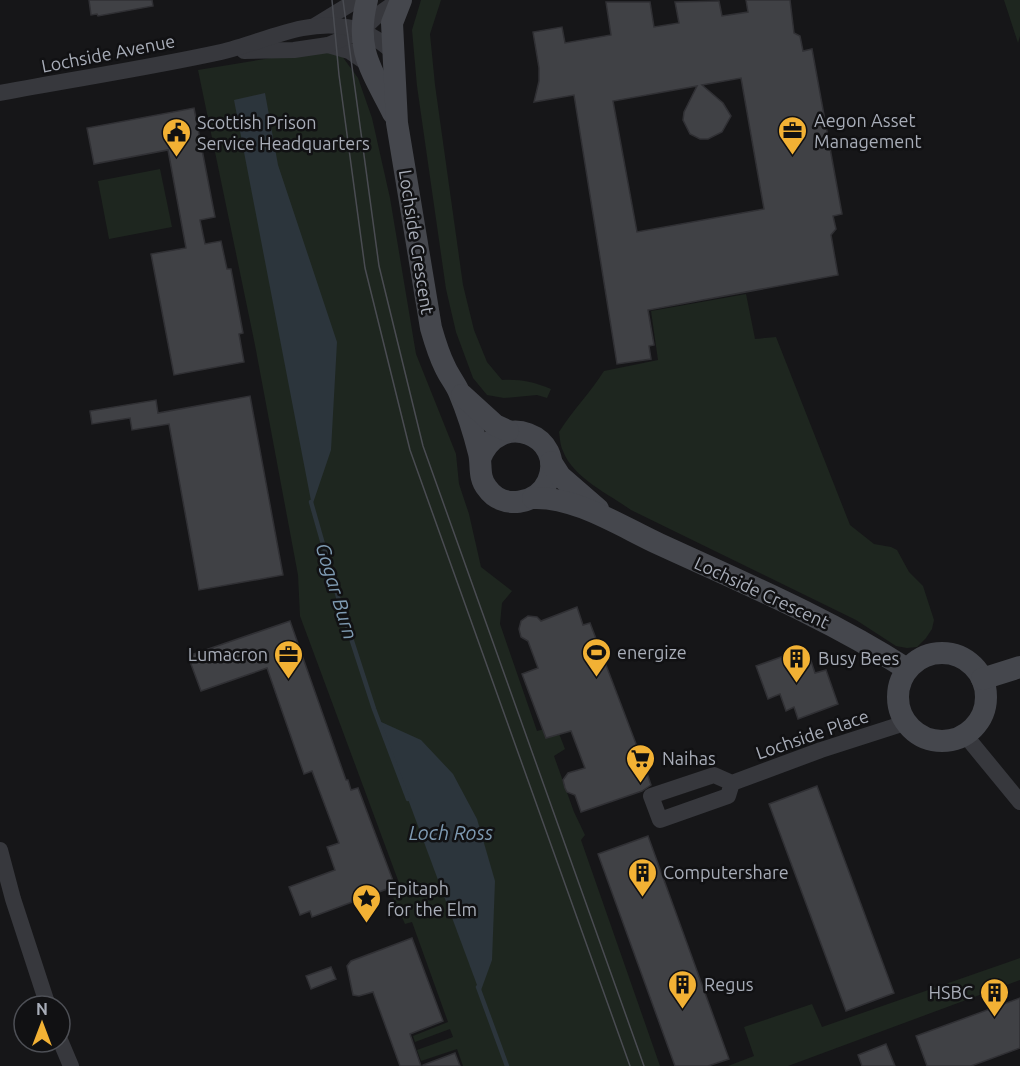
<svg xmlns="http://www.w3.org/2000/svg" width="1020" height="1066" viewBox="0 0 1020 1066" font-family="Ubuntu,sans-serif">
<style>
.green{fill:#1e261f}
.water{fill:#2c353c}
.lines{fill:none;stroke-linecap:round;stroke-linejoin:round}
.stream{stroke:#2c353c;stroke-width:4.5}
.building{fill:#404145;stroke:#303034;stroke-width:1.5;fill-rule:evenodd}
.street{stroke:#37383d;stroke-width:16}
.secondary{stroke:#45474d;stroke-width:22}
.tram{stroke:#4a4c52;stroke-width:1.5}
.labels{text-anchor:middle;dominant-baseline:central;stroke-width:5;stroke-linejoin:round;paint-order:stroke}
.street-label{font-size:18px;fill:#a8adb8;stroke:#111113}
.poi-label{font-size:18px;fill:#a8adb8;stroke:#111113;text-anchor:start}
.water-label{font-size:20px;font-style:italic;fill:#7f9bb3;stroke:#111113}
</style>
<rect width="100%" height="100%" fill="#161618"/>
<!-- green -->
<g class="green">
<path d="M421 0H441L430 34 435 85 463 285 474 330 487 362 502 380C520 379 534 382 551 389L547 398 537 395 504 398 487 395 473 378 456 332 446 289 417 86 412 30Z"/>
<path d="M1004 0H1020V36L1018 43Z"/>
<path d="M339 52 358 78 372 118 390 198 416 354 456 454 459 484 469 514 481 567 512 591 502 603 500 624 537 731 556 726 565 749 554 756 574 812 585 835 581 840 660 1066H463L457 1049 421 1061 417 1050 453 1037 450 1029 415 1042 413 1036 448 1022 412 922 405 924 392 895 402 891 300 616 298 575 255 345 198 70 301 53Z"/>
<path d="M160 169 172 227 109 239 98 181Z"/>
<path d="M746 294 755 339 776 337 850 525 874 544 891 547 897 550 909 572 923 586 934 620 932 629 926 638 917 647 907 648 896 646 856 620 631 510C609 494 573 478 563 451 560 445 560 438 559 432 573 410 590 393 604 371L658 360 651 311Z"/>
<path d="M1020 958V980L788 1066H728L754 1056 744 1027 812 1004 822 1027Z"/>
</g>
<!-- water -->
<g class="water">
<path d="M265 93 278 165 337 342 331 450 312 506 234 100Z"/>
<path d="M379 721 421 740 453 774 477 819 495 881 492 960 480 993Z"/>
</g>
<g class="lines">
<!-- stream -->
<g class="stream">
<path d="M311 502 340 604 374 709 408 799"/>
<path d="M478 987 507 1066"/>
</g>
</g>
<!-- building -->
<g class="building">
<path d="M89 0H152L153 6 98 16 97 14 91 15Z"/>
<path d="M746 0H790L794 33 800 36 803 51 812 49 842 214 833 216 836 229 831 235 838 275 648 310 654 345 649 346 651 359 617 364 574 95 534 102 539 81V68L533 32 562 27 565 43 611 35 606 2H650L654 27 679 23 675 2 719 1 722 16 748 12ZM741 78 764 209 637 232 613 101 697 86 684 112 683 120 690 134 700 139H708L722 132 731 116 723 103 702 85Z"/>
<path d="M194 108 215 217 200 220 205 244 221 241 227 269H231L243 333 239 334 244 362 174 375 151 254 186 248 168 150 94 164 87 128Z"/>
<path d="M250 396 283 575 199 590 169 424 132 430 130 418 92 424 90 411 156 400 158 413Z"/>
<path d="M577 607 583 625 590 623 641 757 650 760 651 764 647 773 651 785 642 791 581 812 575 795 567 792 565 788 563 780 568 773 585 768 571 731 546 738 522 674 538 668 528 641 521 637 519 629 521 621 528 616 537 617 541 621Z"/>
<path d="M290 621 346 780H348L351 790 358 788 395 886 312 917 310 911 300 915 289 887 335 870 327 847 339 843 312 771 304 774 267 668 201 691 188 656Z"/>
<path d="M795 652 798 659 809 655 815 673 826 670 838 704 798 719 794 707 786 711 780 694 768 699 756 666Z"/>
<path d="M817 786 894 993 846 1011 769 804Z"/>
<path d="M648 836 729 1059 708 1066H675L598 854Z"/>
<path d="M412 938 443 1021 410 1034 421 1066H400L373 992 359 996 353 995 347 966 351 961Z"/>
<path d="M331 967 336 979 311 989 306 976Z"/>
<path d="M1020 998V1048L971 1066H927L916 1036Z"/>
<path d="M886 1044 895 1066H862L858 1055Z"/>
<path d="M455 1053 460 1066H423V1065Z"/>
</g>
<g class="lines">
<!-- street -->
<g class="street">
<path d="M316 25 357 0"/>
<path d="M328 45 349 51 368 64"/>
<path d="M244 51 294 50 328 45 361 31 379 14 399 0"/>
<path d="M0 93C74 79 148 68 221 52 261 43 304 19 346 27 365 30 380 40 394 53"/>
<path d="M965 735 1020 802"/>
<path d="M732 783 714 775 651 796 660 820 728 796 732 783 821 750 905 723"/>
<path d="M0 850 13 899 48 1006"/>
<path d="M60 1040 71 1066"/>
</g>
<!-- secondary -->
<g class="secondary">
<path d="M367 0C354 49 372 71 393 113"/>
<path d="M401 0 392 23 397 123 431 328C435 342 439 355 445 367 449 376 455 383 459 392 467 411 474 433 479 453 482 465 478 477 487 488 502 510 537 505 548 481 567 436 499 408 480 459"/>
<path d="M462 395 495 425 508 431"/>
<path d="M551 462 560 476 598 509"/>
<path d="M533 498C575 496 622 527 659 544 744 583 829 619 907 669"/>
<circle cx="942" cy="697" r="44"/>
<path d="M982 679 1020 667"/>
</g>
<!-- tram -->
<g class="tram">
<path d="M332 0 339 75 365 268 410 450 630 1066"/>
<path d="M343 0 379 266 423 446 644 1066"/>
</g>
</g>
<!-- icons -->
<defs>
<symbol id="office-pin" viewBox="-11 -11 22 30"><path d="M0 17L-7.5 6A9.5 9.5 0 1 1 7.5 6Z" fill="#f2b134" stroke="#111113"/><path d="M-6-3h4V-5.5h4V-3h4V5H-6ZM-1-4.5V-3h2v-1.5ZM-6 0V1H6V0Z" fill="#111"/></symbol>
<symbol id="civic-pin" viewBox="-11 -11 22 30"><path d="M0 17L-7.5 6A9.5 9.5 0 1 1 7.5 6Z" fill="#f2b134" stroke="#111113"/><path d="M-.6-6.5H3V-4.5H.6V-3L4-1V1h2V6H-6V1h2V-1L-.6-3ZM-1.2 2.5V6h2.4V2.5Z" fill="#111"/></symbol>
<symbol id="stadium-pin" viewBox="-11 -11 22 30"><path d="M0 17L-7.5 6A9.5 9.5 0 1 1 7.5 6Z" fill="#f2b134" stroke="#111113"/><path d="M0-5a6.5 5 0 1 0 0 10a6.5 5 0 1 0 0-10ZM-3.5-1.8h7v3.6h-7Z" fill="#111"/></symbol>
<symbol id="building-pin" viewBox="-11 -11 22 30"><path d="M0 17L-7.5 6A9.5 9.5 0 1 1 7.5 6Z" fill="#f2b134" stroke="#111113"/><path d="M-4-6H4V6H1V3H-1V6H-4ZM-2.5-4.3h1.7v1.8h-1.7ZM.8-4.3h1.7v1.8H.8ZM-2.5-1h1.7V.8h-1.7ZM.8-1h1.7V.8H.8Z" fill="#111"/></symbol>
<symbol id="supermarket-pin" viewBox="-11 -11 22 30"><path d="M0 17L-7.5 6A9.5 9.5 0 1 1 7.5 6Z" fill="#f2b134" stroke="#111113"/><path d="M-6-5.5h2.5l.6 2H6L4.5 2H-2.5L-4.4-4H-6ZM-1.5 3.2a1.3 1.3 0 1 0 .1 0ZM3 3.2a1.3 1.3 0 1 0 .1 0Z" fill="#111"/></symbol>
<symbol id="sight-pin" viewBox="-11 -11 22 30"><path d="M0 17L-7.5 6A9.5 9.5 0 1 1 7.5 6Z" fill="#f2b134" stroke="#111113"/><path d="M0-6L1.8-2.2L6-1.7L2.9 1.2L3.7 5.4L0 3.3L-3.7 5.4L-2.9 1.2L-6-1.7L-1.8-2.2Z" fill="#111"/></symbol>
</defs>
<g fill-rule="evenodd">
<use href="#office-pin" x="776" y="114" width="33" height="45"/>
<use href="#civic-pin" x="160" y="116" width="33" height="45"/>
<use href="#stadium-pin" x="580" y="636" width="33" height="45"/>
<use href="#office-pin" x="272" y="638" width="33" height="45"/>
<use href="#building-pin" x="780" y="642" width="33" height="45"/>
<use href="#supermarket-pin" x="624" y="742" width="33" height="45"/>
<use href="#building-pin" x="626" y="856" width="33" height="45"/>
<use href="#sight-pin" x="350" y="882" width="33" height="45"/>
<use href="#building-pin" x="666" y="968" width="33" height="45"/>
<use href="#building-pin" x="978" y="976" width="33" height="45"/>
</g>
<g class="labels">
<!-- street labels -->
<g class="street-label">
<text transform="translate(108 53) rotate(-11)">Lochside Avenue</text>
<text transform="translate(417 242) rotate(81)">Lochside Crescent</text>
<text transform="translate(762 592) rotate(25)">Lochside Crescent</text>
<text transform="translate(812 734) rotate(-19)">Lochside Place</text>
</g>
<!-- poi labels -->
<g class="poi-label">
<text x="814" y="120">Aegon Asset<tspan x="814" dy="21">Management</tspan></text>
<text x="197" y="122">Scottish Prison<tspan x="197" dy="21">Service Headquarters</tspan></text>
<text x="617" y="652">energize</text>
<text x="268" y="654" text-anchor="end">Lumacron</text>
<text x="818" y="658">Busy Bees</text>
<text x="662" y="758">Naihas</text>
<text x="663" y="872">Computershare</text>
<text x="387" y="888">Epitaph<tspan x="387" dy="21">for the Elm</tspan></text>
<text x="704" y="984">Regus</text>
<text x="973" y="992" text-anchor="end">HSBC</text>
</g>
<!-- water labels -->
<g class="water-label">
<text transform="translate(337 591) rotate(73)">Gogar Burn</text>
<text x="451" y="832">Loch Ross</text>
</g>
</g>
<!-- north arrow -->
<g transform="translate(42 1024)"><circle r="28" fill="#111113" stroke="#4d4f55" stroke-width="1.5"/>
<path d="M0-4.5L10 22L0 15L-10 22Z" fill="#f2b134"/>
<text y="-9" font-size="16" font-weight="bold" text-anchor="middle" fill="#a8adb8">N</text>
</g>
</svg>
